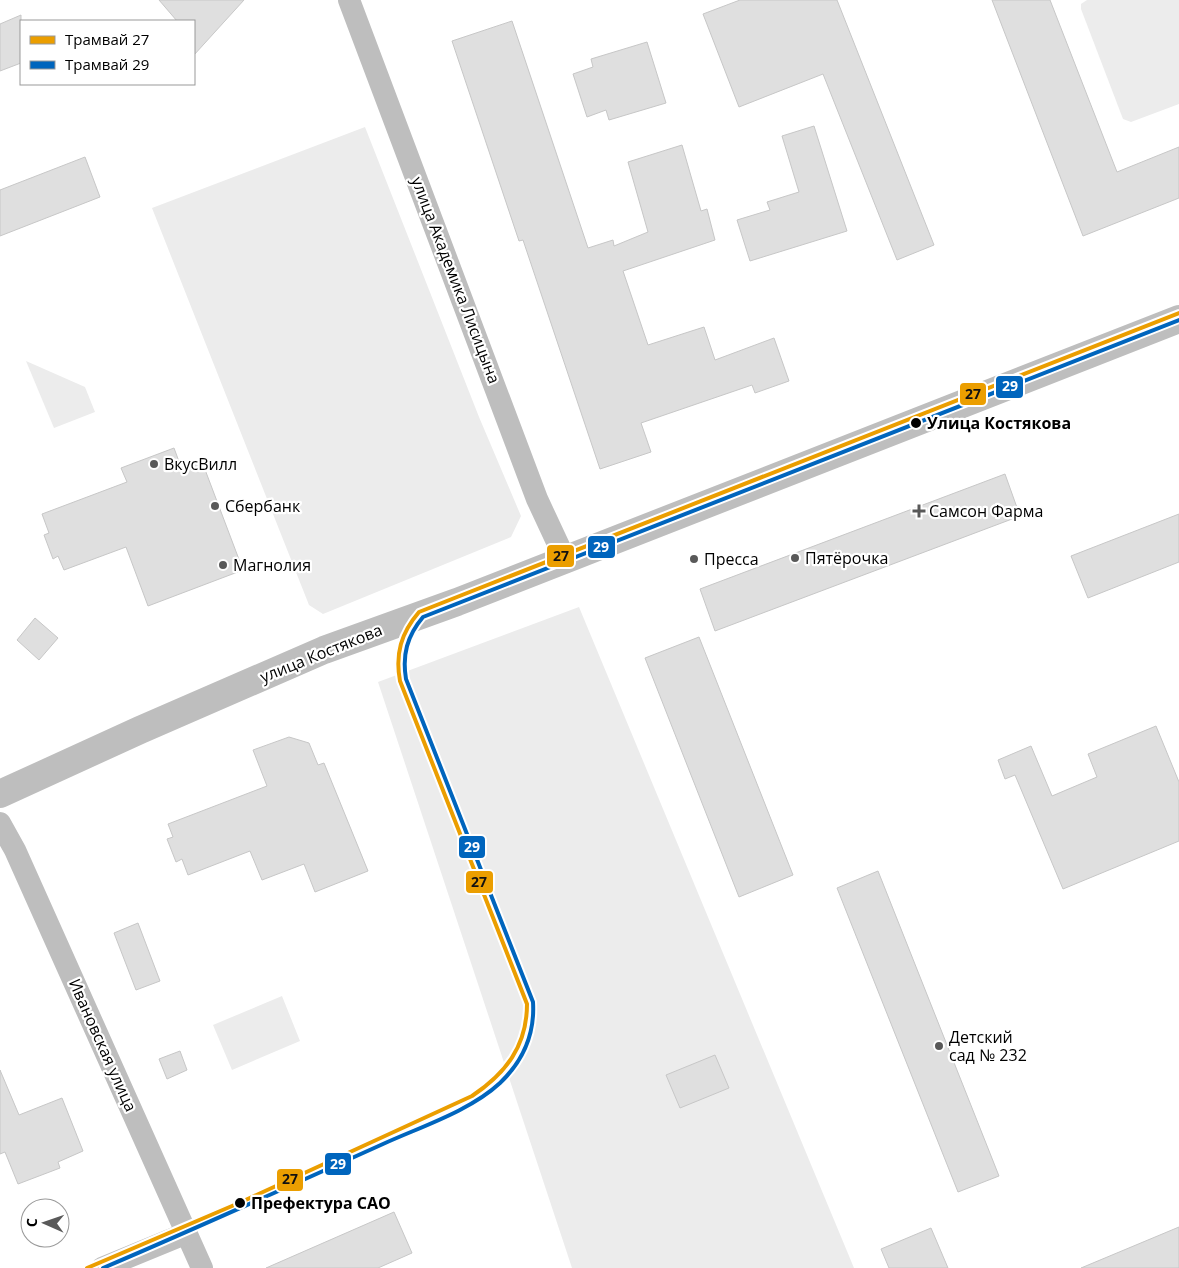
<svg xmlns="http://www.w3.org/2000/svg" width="1179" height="1268" viewBox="0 0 1179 1268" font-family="'Open Sans',sans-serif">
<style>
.green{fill:#ececec}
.building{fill:#dfdfdf;stroke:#c7c7c7}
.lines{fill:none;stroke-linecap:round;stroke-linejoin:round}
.minor{stroke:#bebebe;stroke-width:22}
.tertiary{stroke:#bebebe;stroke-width:28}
.tram-1-casing{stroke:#fff;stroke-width:8}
.tram-2-casing{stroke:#fff;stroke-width:8}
.tram-1{stroke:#eb9e00;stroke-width:4}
.tram-2{stroke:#0065bd;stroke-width:4}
.stop-dot{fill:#000;stroke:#fff;stroke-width:2}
.poi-dot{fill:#595959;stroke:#fff;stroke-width:2}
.labels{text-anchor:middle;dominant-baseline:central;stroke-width:4.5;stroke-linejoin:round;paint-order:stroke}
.street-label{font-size:16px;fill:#000;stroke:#fff}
.stop-label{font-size:16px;font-weight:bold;fill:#000;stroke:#fff;text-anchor:start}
.poi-label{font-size:16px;fill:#000;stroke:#fff;text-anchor:start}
.line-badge{stroke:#fff;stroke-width:2}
.badge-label{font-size:14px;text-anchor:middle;font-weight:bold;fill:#fff}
.pale-badge-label{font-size:14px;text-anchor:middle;font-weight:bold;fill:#111}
</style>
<rect width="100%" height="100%" fill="#fff"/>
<!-- green -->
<g class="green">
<path d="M1087 0H1179V104L1131 122 1123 119 1081 9V4Z"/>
<path d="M365 127 479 417 521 516 511 537 323 614 309 605 152 208Z"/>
<path d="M26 361 85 387 95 412 54 428Z"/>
<path d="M579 607 854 1268H572L378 682Z"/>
<path d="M282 996 300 1041 232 1070 213 1025Z"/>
</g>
<!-- building -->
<g class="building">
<path d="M159 0H244L194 55V21H177Z"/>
<path d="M740 0H837L934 245 897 260 823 74 739 107 703 14Z"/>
<path d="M992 0H1050L1117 172 1179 147V198L1083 236Z"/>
<path d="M21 15V63L0 71V24Z"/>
<path d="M512 21 588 248 613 240 614 246 648 232 628 162 682 145 701 211 707 209 715 240 623 271 648 345 704 327 715 360 774 338 789 381 755 393 752 385 641 423 651 452 600 469 523 240 519 241 452 41Z"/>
<path d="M647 42 666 103 609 120 606 110 587 117 573 74 593 67 591 59Z"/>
<path d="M814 126 847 231 750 261 737 220 770 210 767 202 799 192 782 136Z"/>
<path d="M85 157 100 197 0 236V190Z"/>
<path d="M174 448 181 467 201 459 243 570 148 606 126 547 64 570 58 556 53 559 44 535 49 533 42 514 127 482 121 468Z"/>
<path d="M1005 474 1020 516 715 631 700 589Z"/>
<path d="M1179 514V562L1088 598 1071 556Z"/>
<path d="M35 618 58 638 39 660 17 640Z"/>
<path d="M699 637 793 875 739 897 645 658Z"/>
<path d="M1156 726 1179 782V841L1063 889 1015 775 1005 779 998 760 1031 746 1052 796 1097 777 1088 754Z"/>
<path d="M289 737 309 743 318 765 324 763 368 871 315 892 304 864 262 880 250 851 188 875 182 859 176 862 167 839 173 837 168 824 267 786 253 750Z"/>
<path d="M878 871 999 1176 958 1192 837 888Z"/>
<path d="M138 923 160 981 136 990 114 933Z"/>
<path d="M180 1051 187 1070 167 1079 159 1059Z"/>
<path d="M715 1055 729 1088 680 1108 666 1075Z"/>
<path d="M0 1070 19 1115 62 1098 83 1151 58 1162 60 1168 18 1184 5 1152 0 1154Z"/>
<path d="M394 1212 412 1253 378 1268H266Z"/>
<path d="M1179 1227V1268H1081Z"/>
<path d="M931 1228 948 1268H889L881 1249Z"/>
</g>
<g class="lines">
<!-- minor -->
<g class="minor">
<path d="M349 0 537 499 565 559"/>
<path d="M0 823 15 850 202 1268"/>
<path d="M102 1268 187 1233"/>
</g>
<!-- tertiary -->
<path class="tertiary" d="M0 794 140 730 324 650 457 602 1179 319"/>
<defs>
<path id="tram-1" d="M87 1268 239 1203 472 1096C506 1073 527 1046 527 1004L400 681C395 654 401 633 419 612L1179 313"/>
<path id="tram-2" d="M103 1268C197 1228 290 1186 383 1144 420 1127 470 1111 500 1083 523 1061 535 1034 533 1002L406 679C402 655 407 636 423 617L1179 320"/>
</defs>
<!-- tram-1 casing -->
<use href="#tram-1" class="tram-1-casing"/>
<!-- tram-2 casing -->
<use href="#tram-2" class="tram-2-casing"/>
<!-- tram-1 -->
<use href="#tram-1" class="tram-1"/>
<!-- tram-2 -->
<use href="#tram-2" class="tram-2"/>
</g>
<!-- markers -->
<g class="stop-dot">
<circle cx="916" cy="423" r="6"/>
<circle cx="240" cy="1203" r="6"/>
</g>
<g class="poi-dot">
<circle cx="154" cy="464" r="5"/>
<circle cx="215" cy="506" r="5"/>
<path d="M916.5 503.5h5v5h5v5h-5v5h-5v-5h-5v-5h5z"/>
<circle cx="795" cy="558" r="5"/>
<circle cx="694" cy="559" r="5"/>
<circle cx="223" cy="565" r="5"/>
<circle cx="939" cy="1046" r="5"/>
</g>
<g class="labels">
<!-- street labels -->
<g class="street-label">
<text transform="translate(456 280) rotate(69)">улица Академика Лисицына</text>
<text transform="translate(321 653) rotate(-22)">улица Костякова</text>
<text transform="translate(103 1045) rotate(66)">Ивановская улица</text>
</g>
<!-- stop labels -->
<g class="stop-label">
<text x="927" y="423">Улица Костякова</text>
<text x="251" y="1203">Префектура САО</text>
</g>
<!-- poi labels -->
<g class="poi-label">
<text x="164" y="464">ВкусВилл</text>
<text x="225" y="506">Сбербанк</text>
<text x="929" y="511">Самсон Фарма</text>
<text x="805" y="558">Пятёрочка</text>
<text x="704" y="559">Пресса</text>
<text x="233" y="565">Магнолия</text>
<text x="949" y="1037">Детский<tspan x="949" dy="18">сад № 232</tspan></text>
</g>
</g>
<g class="line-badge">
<rect x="995" y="375" width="29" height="24" rx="5" fill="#0065bd"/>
<rect x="959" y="382" width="28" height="24" rx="5" fill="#eb9e00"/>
<rect x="587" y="535" width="29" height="24" rx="5" fill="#0065bd"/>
<rect x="546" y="544" width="29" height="24" rx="5" fill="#eb9e00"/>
<rect x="458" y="835" width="28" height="24" rx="5" fill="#0065bd"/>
<rect x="465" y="870" width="29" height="24" rx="5" fill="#eb9e00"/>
<rect x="324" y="1152" width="28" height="24" rx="5" fill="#0065bd"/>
<rect x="276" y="1168" width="28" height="24" rx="5" fill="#eb9e00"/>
</g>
<g class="badge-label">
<text x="1010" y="391">29</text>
<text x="601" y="552">29</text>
<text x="472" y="852">29</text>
<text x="338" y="1169">29</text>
</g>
<g class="pale-badge-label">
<text x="973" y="399">27</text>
<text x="561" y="561">27</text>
<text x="479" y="887">27</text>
<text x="290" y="1184">27</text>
</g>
<!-- legend -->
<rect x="20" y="20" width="175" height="65" fill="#ffffff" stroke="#999999"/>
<rect x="30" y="36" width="25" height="8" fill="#eb9e00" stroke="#999999"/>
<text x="65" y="45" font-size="15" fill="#000000">Трамвай 27</text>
<rect x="30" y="61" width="25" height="8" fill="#0065bd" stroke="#999999"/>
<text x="65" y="70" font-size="15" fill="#000000">Трамвай 29</text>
<!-- north arrow -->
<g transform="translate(45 1223) rotate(272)"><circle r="24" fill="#ffffff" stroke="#999999"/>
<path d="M0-4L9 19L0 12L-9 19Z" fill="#595959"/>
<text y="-8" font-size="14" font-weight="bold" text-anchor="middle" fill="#000000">С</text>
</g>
</svg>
